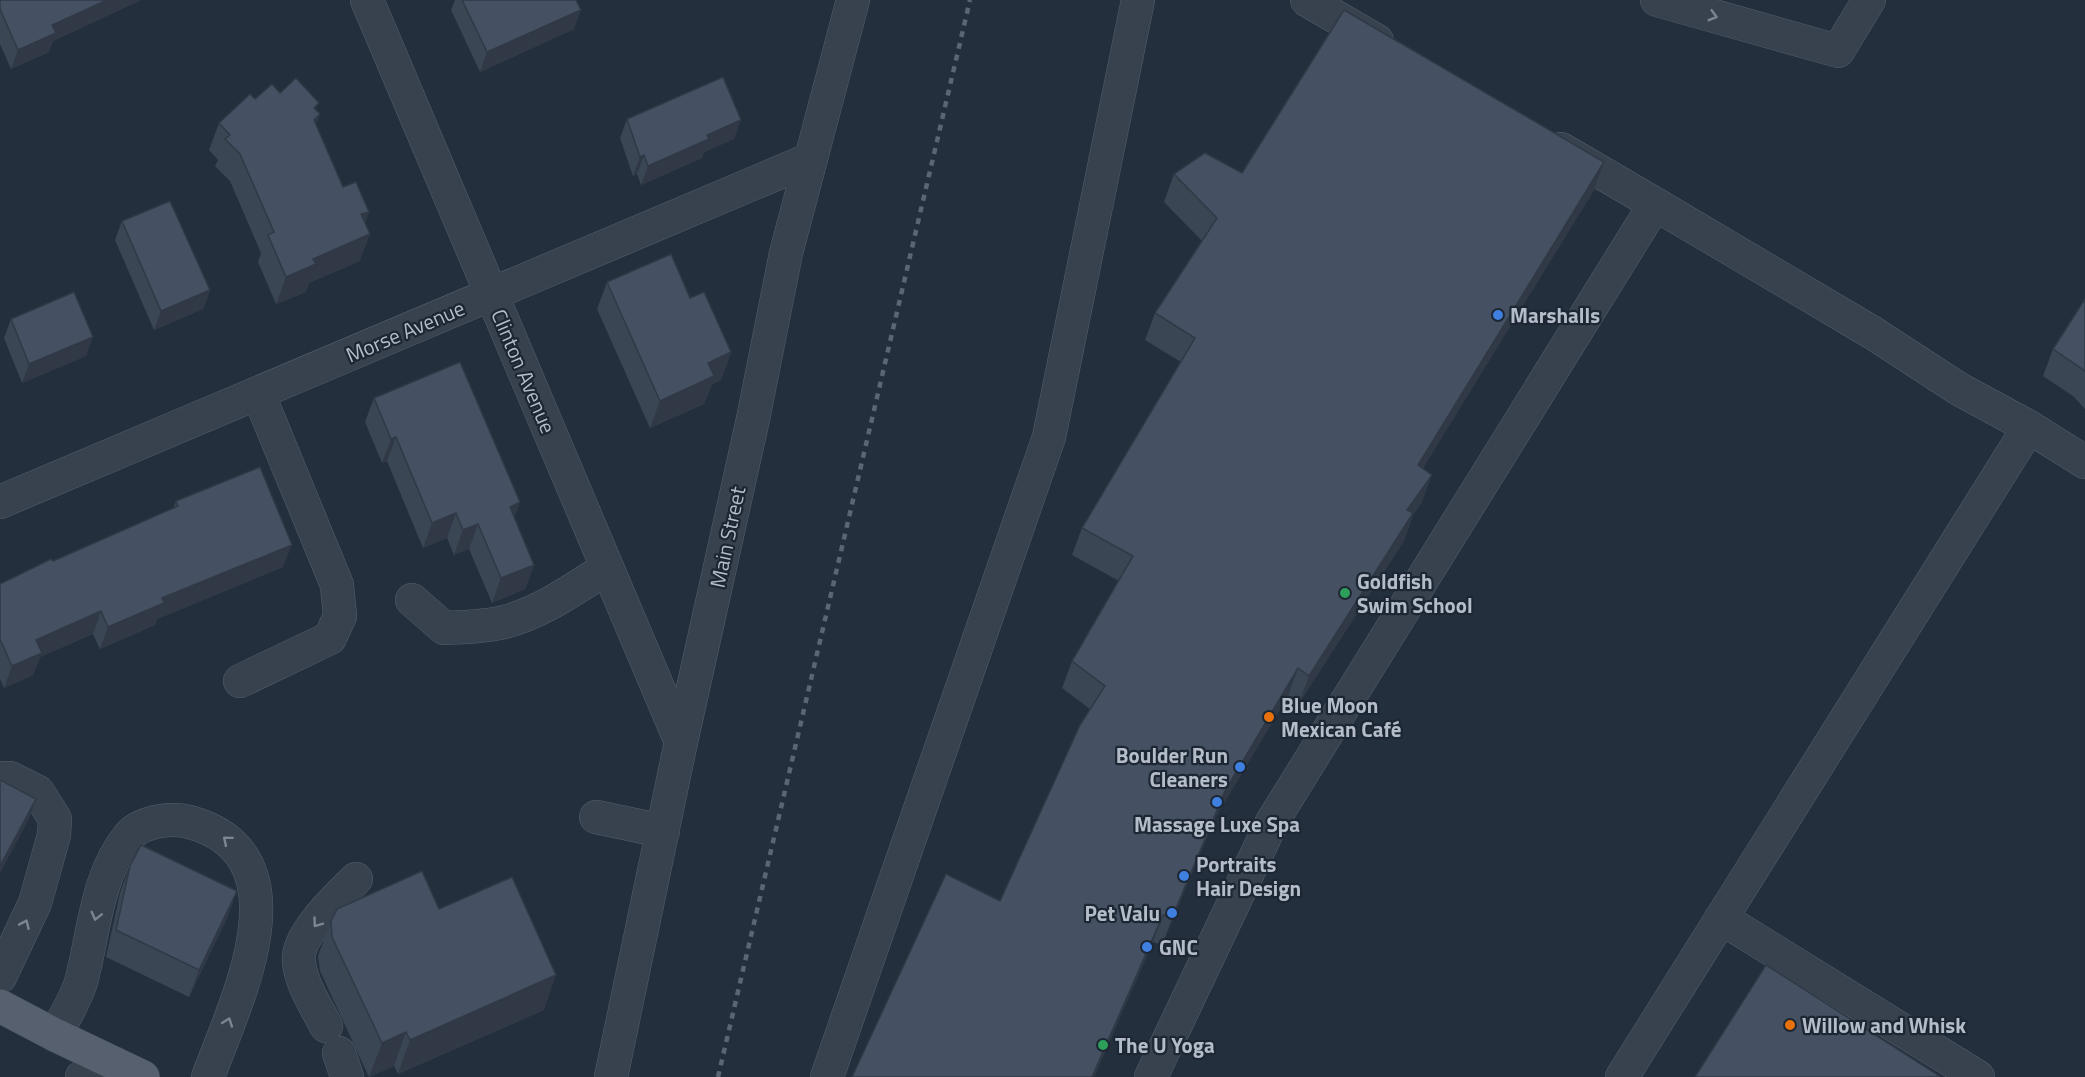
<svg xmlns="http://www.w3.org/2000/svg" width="2085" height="1077" viewBox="0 0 2085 1077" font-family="'Titillium Web',sans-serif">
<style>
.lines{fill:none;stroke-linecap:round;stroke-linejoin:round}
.minor-casing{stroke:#565f6c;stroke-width:34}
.major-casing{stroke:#414a57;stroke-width:34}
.minor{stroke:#38414e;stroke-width:33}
.major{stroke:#56606e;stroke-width:33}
.rail{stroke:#5a6575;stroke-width:4.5;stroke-dasharray:6 6;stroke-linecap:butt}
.wall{fill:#3b4654}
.shaded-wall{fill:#303945}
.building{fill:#455162;stroke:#303945;stroke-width:1.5}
.oneway{stroke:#7c8592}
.shop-dot{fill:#3f7fe0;stroke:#1d2633;stroke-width:2}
.leisure-dot{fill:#2e9e5b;stroke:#1d2633;stroke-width:2}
.food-dot{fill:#e8710a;stroke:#1d2633;stroke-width:2}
.labels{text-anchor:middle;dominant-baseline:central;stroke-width:4.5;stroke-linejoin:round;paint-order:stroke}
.poi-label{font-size:21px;font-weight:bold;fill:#b4bcc9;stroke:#1d2633;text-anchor:start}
.street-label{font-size:21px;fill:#b4bcc9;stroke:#1d2633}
</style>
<rect width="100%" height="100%" fill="#242f3e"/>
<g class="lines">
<defs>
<g id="minor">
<path d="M367 0 681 742"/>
<path d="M1307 0 1377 41"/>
<path d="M1657 0 1838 51 1869 0"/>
<path d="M1561 149 1655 204"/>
<path d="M0 502 811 159"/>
<path d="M412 600 444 628C464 627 485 627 504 622 541 613 575 588 607 568"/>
<path d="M240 681 330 638 340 616 337 585 258 393"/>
<path d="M0 778H10L38 792 55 819 54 835 35 903 0 977"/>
<path d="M596 817 663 831"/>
<path d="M1721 918 1978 1077"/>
<path d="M326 1026C316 1006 301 984 299 962 295 936 339 896 356 879"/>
<path d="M55 1035C64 1018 75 1001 81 982 94 934 96 876 129 836 143 820 175 817 193 823 309 858 235 1003 208 1077"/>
<path d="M339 1053 347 1077"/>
<path d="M82 1077 113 1063"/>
<path d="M611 1077 681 742 753 419 786 253 853 0"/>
<path d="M827 1077 1049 437 1138 0"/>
<path d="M1151 1077 1272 822 1655 204 1873 333 1959 389 2029 427 2085 462"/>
<path d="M1622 1077 2029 427"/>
</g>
<path id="major" d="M0 1006 55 1035 143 1077"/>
</defs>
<!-- minor casing -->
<use href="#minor" class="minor-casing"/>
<!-- major casing -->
<use href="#major" class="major-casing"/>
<!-- minor -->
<use href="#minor" class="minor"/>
<!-- major -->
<use href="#major" class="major"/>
<!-- rail -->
<path class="rail" d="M718 1077 970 0"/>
</g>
<!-- wall -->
<g class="wall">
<path d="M0 0H140L139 1 53 41 49 52 11 69 0 44Z"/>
<path d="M455 0H576L574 29 480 72 451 10Z"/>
<path d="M280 93 317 111 320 114 316 124 343 187 365 222 360 261 309 283 306 292 276 304 258 262 261 253 230 181 215 166 218 160 209 150 219 123 255 99Z"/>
<path d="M627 119 734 139 704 152 702 158 641 185 637 174 633 176 620 138Z"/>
<path d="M1242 173 1594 190 1423 468 1422 502 1413 515 1404 541 1299 703 1288 696 1215 818 1162 945 1153 942 1094 1077H852L1000 901 1090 709 1062 688 1072 661 1119 581 1072 555 1082 528 1181 362 1145 340 1155 313 1202 241 1164 202 1174 174Z"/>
<path d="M122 221 210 290 203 309 154 330 115 240Z"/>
<path d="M607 282 690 298 731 352 721 380 712 384 704 404 650 428 597 309Z"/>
<path d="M2085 299V409L2073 396 2043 376 2053 349Z"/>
<path d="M11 319 86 356 22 383 4 338Z"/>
<path d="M374 398 514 518 534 565 525 589 492 603 469 549 454 555 447 538 423 548 387 461 382 463 365 422Z"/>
<path d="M176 501 283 567 157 619 155 625 100 649 93 634 40 657 33 675 4 688 0 679V584L173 509Z"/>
<path d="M130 866 237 891 227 918 189 997 106 957 120 893Z"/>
<path d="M439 909 544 1010 398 1074 394 1066 369 1077 320 971 318 956 331 921Z"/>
</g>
<!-- shaded-wall -->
<g class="shaded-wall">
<path d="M107 0H140L139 1 53 41 49 52 11 69 18 50 52 25Z"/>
<path d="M581 10 574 29 480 72 487 52Z"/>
<path d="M320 114 310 141 314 120Z"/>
<path d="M741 120 734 139 704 152 702 158 641 185 648 166 707 135Z"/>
<path d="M644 155 637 174 633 176 640 157Z"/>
<path d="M1604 162 1594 190 1408 492 1418 465Z"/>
<path d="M369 212 359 239 370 234 360 261 309 283 306 292 276 304 286 277 313 259 361 214Z"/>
<path d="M210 290 203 309 154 330 161 311Z"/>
<path d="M93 337 86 356 22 383 29 364Z"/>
<path d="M731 352 721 380 712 384 704 404 650 428 660 401 708 363Z"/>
<path d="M396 437 387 461 382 463 391 439Z"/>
<path d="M1432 475 1422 502 1413 515 1404 541 1299 703 1309 676 1407 510Z"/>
<path d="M520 502 511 527 510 507Z"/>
<path d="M456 513 447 538 423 548 432 523Z"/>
<path d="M478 524 469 549 454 555 463 530Z"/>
<path d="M292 545 283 567 157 619 155 625 100 649 108 627 162 598Z"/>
<path d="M534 565 525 589 492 603 501 578Z"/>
<path d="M101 611 93 634 40 657 33 675 4 688 12 666 36 640Z"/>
<path d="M1298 668 1288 696 1215 818 1162 945 1172 918 1225 791Z"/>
<path d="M36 799 29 819 0 873V866Z"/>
<path d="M237 891 227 918 189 997 199 970Z"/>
<path d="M1163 915 1153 942 1094 1077H1092Z"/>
<path d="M556 975 544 1010 398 1074 410 1040Z"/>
<path d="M406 1032 394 1066 369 1077 382 1043Z"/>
</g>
<!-- building -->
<g class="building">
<path d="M0 0H107L52 25 56 33 18 50 0 9Z"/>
<path d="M462 0H576L581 10 487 52Z"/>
<path d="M1344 10 1604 162 1418 465 1432 475 1407 510 1413 513 1309 676 1298 668 1225 791 1172 918 1163 915 1092 1077H852L946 874 1000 901 1080 725 1105 686 1072 661 1133 556 1082 528 1195 338 1155 313 1217 218 1174 174 1205 153 1242 173Z"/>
<path d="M723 77 741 120 707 135 709 139 648 166 644 155 640 157 627 119Z"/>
<path d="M296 78 319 103 314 108 320 114 314 120 343 187 356 182 369 212 361 214 370 234 313 259 316 264 286 277 268 235 274 232 240 154 225 139 230 135 219 123 250 94 255 99 272 84 280 93Z"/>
<path d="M170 201 210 290 161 311 122 221Z"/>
<path d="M671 254 690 298 704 292 731 352 708 363 714 376 660 401 607 282Z"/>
<path d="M74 292 93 337 29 364 11 319Z"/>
<path d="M2085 299V371L2053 349Z"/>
<path d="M460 362 520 502 510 507 534 565 501 578 478 524 463 530 456 513 432 523 396 437 391 439 374 398Z"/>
<path d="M260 467 292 545 162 598 164 603 108 627 101 611 36 640 42 653 12 666 0 639V584L51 559 53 561 178 506 176 501Z"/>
<path d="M0 780 36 799 0 866Z"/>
<path d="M141 845 237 891 199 970 116 930 130 866Z"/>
<path d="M422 871 439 909 512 877 556 975 410 1040 406 1032 382 1043 332 937 331 921 337 909Z"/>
<path d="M1766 965 1941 1077H1695Z"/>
</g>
<!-- one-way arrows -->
<defs><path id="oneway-chevron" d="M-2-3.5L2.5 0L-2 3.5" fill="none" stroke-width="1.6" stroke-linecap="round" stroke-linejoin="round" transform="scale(1.5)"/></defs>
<g class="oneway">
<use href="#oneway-chevron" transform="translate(1713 16) rotate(16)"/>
<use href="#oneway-chevron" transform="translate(227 840) rotate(-140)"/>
<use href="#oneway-chevron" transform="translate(96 916) rotate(104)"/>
<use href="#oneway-chevron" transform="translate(317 923) rotate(126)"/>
<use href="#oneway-chevron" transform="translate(25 924) rotate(-66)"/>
<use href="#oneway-chevron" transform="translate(228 1022) rotate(-70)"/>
</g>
<!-- markers -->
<g class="shop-dot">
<circle cx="1498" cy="315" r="6"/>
<circle cx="1240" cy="767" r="6"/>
<circle cx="1217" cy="802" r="6"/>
<circle cx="1184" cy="876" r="6"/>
<circle cx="1172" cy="913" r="6"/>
<circle cx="1147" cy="947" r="6"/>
</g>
<g class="leisure-dot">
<circle cx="1345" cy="593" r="6"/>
<circle cx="1103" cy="1045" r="6"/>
</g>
<g class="food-dot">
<circle cx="1269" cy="717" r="6"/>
<circle cx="1790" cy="1025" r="6"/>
</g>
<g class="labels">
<!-- poi labels -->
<g class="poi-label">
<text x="1510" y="315">Marshalls</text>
<text x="1357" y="581">Goldfish<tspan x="1357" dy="24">Swim School</tspan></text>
<text x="1281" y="705">Blue Moon<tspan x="1281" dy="24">Mexican Café</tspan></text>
<text x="1228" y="755" text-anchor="end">Boulder Run<tspan x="1228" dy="24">Cleaners</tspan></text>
<text x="1217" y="824" text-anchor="middle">Massage Luxe Spa</text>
<text x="1196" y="864">Portraits<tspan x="1196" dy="24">Hair Design</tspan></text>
<text x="1160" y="913" text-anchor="end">Pet Valu</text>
<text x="1159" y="947">GNC</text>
<text x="1802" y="1025">Willow and Whisk</text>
<text x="1115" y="1045">The U Yoga</text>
</g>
<!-- street labels -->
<g class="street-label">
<text transform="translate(405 331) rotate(-23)">Morse Avenue</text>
<text transform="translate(524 371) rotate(67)">Clinton Avenue</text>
<text transform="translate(727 537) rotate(-78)">Main Street</text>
</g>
</g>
</svg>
